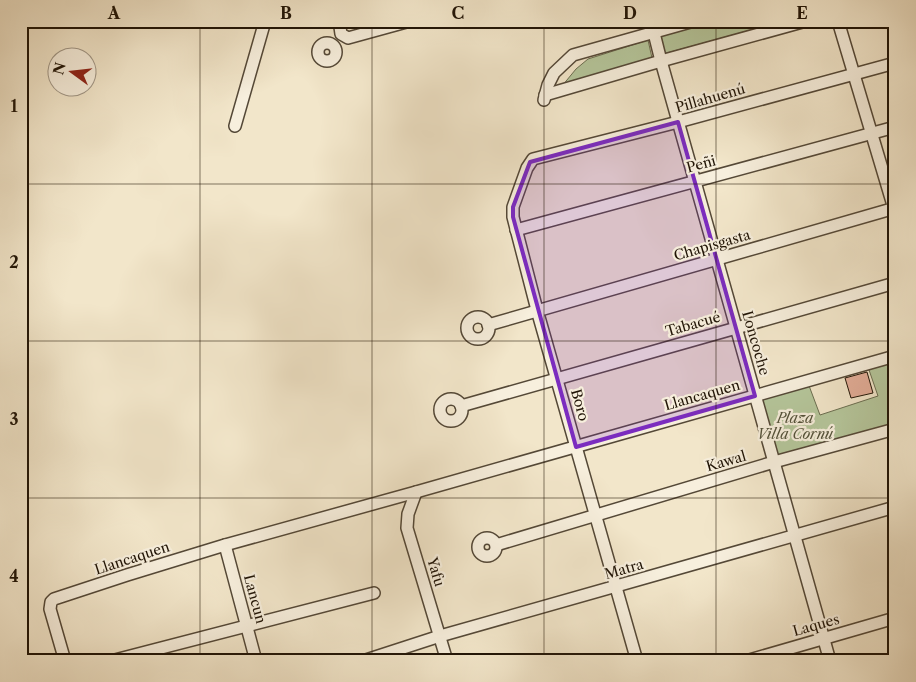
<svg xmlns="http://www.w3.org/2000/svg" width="916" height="682" viewBox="0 0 916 682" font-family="'Libre Caslon Text',serif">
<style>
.green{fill:#b5c69b;stroke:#6a6d50}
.building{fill:#e3ad98;stroke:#201406}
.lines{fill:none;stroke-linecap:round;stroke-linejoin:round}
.minor-casing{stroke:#544837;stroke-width:14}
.minor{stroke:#f7efdd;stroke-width:11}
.marked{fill:#7b2cbf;fill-opacity:0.2;stroke:#7b2cbf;stroke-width:4;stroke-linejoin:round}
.grid{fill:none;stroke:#201406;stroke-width:1;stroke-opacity:0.55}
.labels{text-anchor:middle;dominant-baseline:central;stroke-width:4.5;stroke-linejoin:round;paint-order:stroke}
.street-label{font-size:14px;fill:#201406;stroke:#f7efdd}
.park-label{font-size:14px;font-style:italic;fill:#54523a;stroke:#f7efdd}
.neatline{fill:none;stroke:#201406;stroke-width:2}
.grid-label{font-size:16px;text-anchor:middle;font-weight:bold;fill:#201406}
</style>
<rect width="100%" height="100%" fill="#f2e6ca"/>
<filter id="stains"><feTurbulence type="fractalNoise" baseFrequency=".004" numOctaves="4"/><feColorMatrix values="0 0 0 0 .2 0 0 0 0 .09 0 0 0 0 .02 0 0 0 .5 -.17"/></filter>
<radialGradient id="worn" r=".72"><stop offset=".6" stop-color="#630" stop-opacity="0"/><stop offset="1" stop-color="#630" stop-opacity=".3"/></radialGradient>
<!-- green -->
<g class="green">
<path d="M713 21H784L663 54 659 36Z"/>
<path d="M648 40 652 58 562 86 576 69 588 59Z"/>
<path d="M895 359V426L776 460 760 398 808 383 820 415 878 396 868 367Z"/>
</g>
<!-- building -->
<path class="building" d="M867 372 873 393 851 398 845 378Z"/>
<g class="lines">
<defs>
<g id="minor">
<path d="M342 21 340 27 341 34 348 38 410 21"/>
<path d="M651 21 661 61 830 661"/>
<path d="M838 21 895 212"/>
<circle cx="327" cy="52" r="9"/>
<path d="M545 95 661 61 806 21"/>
<path d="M544 100 548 85 554 73 573 55 694 21"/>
<path d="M235 126 265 21"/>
<path d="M516 230 895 127"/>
<circle cx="478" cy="328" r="11"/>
<path d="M488 325 895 208"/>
<circle cx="451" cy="410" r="11"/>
<path d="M461 406 895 283"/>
<path d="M416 492 408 514 407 528 447 661"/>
<circle cx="487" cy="547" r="9"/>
<path d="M225 545 256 661"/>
<path d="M496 545 774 462 895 429"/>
<path d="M65 661 50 609 51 602 54 599 127 575 225 545 416 492 895 356"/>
<path d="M111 661 374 593"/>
<path d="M363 661 440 636 895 507"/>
<path d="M637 661 537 310 513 217V207L527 168 533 159 678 122 895 63"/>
<path d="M746 661 895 618"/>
</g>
</defs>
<!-- minor casing -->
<use href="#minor" class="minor-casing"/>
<!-- minor -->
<use href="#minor" class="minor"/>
</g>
<!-- marked area -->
<path class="marked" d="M678 122 755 396 576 447 513 217V207L530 162Z"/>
<!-- grid -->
<path class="grid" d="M200 21V661M372 21V661M544 21V661M716 21V661M21 184H895M21 341H895M21 498H895"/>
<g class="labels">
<!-- street labels -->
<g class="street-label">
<text transform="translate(710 98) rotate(-16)">Pillahuenú</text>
<text transform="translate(701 164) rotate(-15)">Peñi</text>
<text transform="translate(712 245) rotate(-16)">Chapisgasta</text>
<text transform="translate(693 324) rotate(-16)">Tabacué</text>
<text transform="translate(756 343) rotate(74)">Loncoche</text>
<text transform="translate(702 395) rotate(-16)">Llancaquen</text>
<text transform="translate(580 405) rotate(74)">Boro</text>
<text transform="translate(726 461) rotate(-16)">Kawal</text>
<text transform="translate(132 558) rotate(-18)">Llancaquen</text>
<text transform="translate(624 569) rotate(-16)">Matra</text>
<text transform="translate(436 572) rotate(73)">Yafu</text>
<text transform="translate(255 599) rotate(75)">Lancun</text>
<text transform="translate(816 625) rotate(-16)">Laques</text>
</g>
<!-- park labels -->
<g class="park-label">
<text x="795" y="418">Plaza<tspan x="795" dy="16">Villa Cornú</tspan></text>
</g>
</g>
<!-- margin -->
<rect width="916" height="682" fill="none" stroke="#f2e6ca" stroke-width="55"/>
<!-- north arrow -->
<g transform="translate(72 72) rotate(285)"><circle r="24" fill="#f7efdd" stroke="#a19787"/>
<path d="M0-4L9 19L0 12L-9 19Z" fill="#8f2418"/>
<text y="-8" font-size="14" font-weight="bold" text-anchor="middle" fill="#201406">N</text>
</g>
<rect x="28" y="28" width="860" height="626" class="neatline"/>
<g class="grid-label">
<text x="114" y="19">A</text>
<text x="286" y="19">B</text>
<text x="458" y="19">C</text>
<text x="630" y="19">D</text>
<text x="802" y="19">E</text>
<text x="14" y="112">1</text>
<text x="14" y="268">2</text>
<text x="14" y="425">3</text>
<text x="14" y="582">4</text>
</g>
<rect width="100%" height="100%" filter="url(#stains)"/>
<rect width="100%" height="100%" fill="url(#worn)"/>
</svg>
